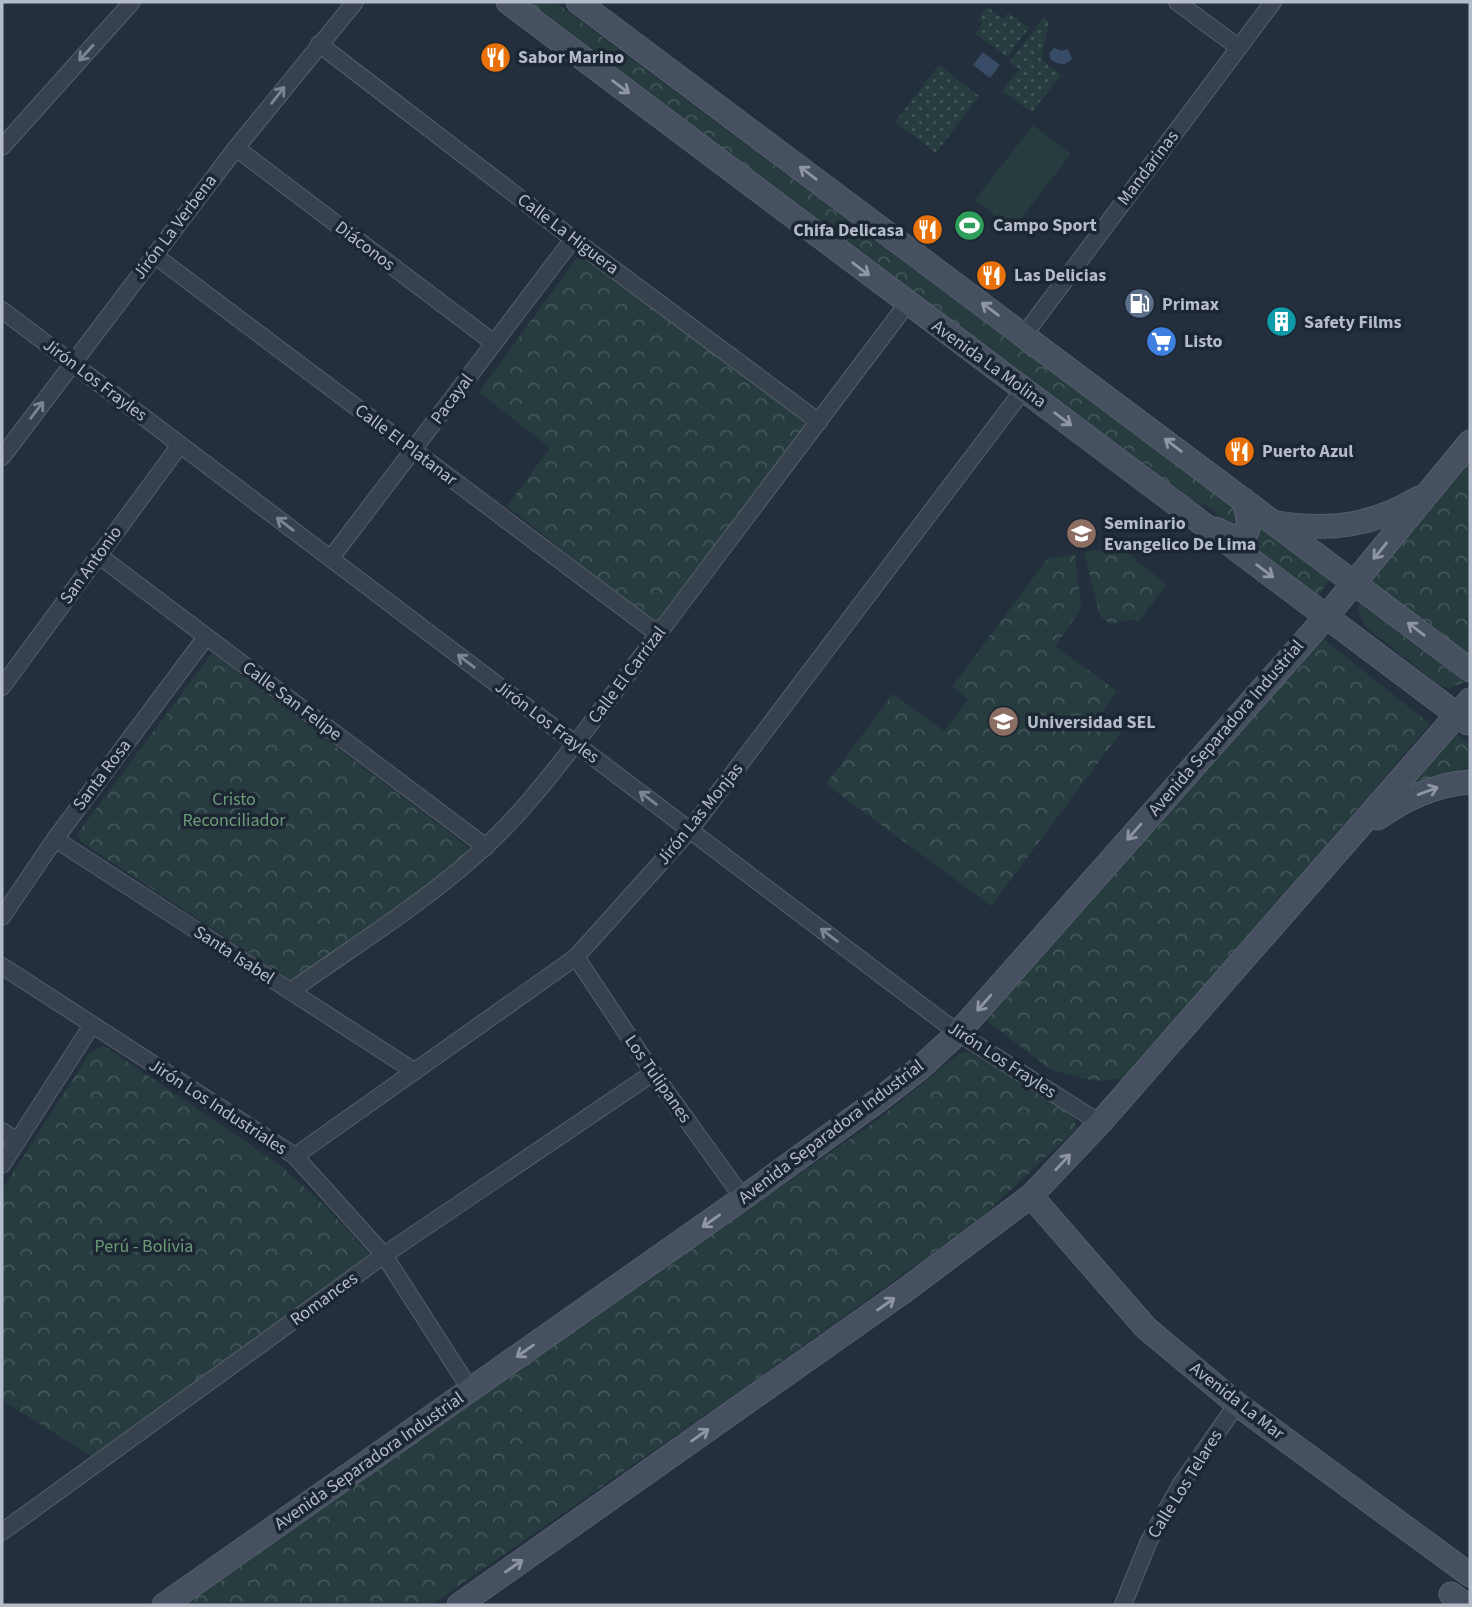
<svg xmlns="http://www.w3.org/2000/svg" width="1472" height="1607" viewBox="0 0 1472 1607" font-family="'Source Sans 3',sans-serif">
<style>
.grass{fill:#263c3f}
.park{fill:url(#park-crowns)}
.garden{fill:url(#garden-dots)}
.water{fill:#394c67}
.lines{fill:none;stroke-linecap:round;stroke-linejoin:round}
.street-casing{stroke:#565f6c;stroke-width:18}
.secondary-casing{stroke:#565f6c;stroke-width:25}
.street{stroke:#38414e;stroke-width:16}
.secondary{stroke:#465061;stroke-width:23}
.oneway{stroke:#7c8592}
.oneway2{stroke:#8e96a5}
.labels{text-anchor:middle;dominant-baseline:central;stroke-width:7;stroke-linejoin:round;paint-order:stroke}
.poi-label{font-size:18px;font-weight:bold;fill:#b4bcc9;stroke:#1d2633;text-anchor:start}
.street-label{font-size:18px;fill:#b4bcc9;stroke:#1d2633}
.park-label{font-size:18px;fill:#6b9a76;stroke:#1d2633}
</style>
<defs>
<pattern id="park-crowns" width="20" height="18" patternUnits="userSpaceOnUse" patternTransform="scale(1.75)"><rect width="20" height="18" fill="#263c3f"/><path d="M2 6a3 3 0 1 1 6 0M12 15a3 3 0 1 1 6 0" fill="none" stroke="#435659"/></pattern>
<pattern id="garden-dots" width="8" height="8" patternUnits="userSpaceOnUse" patternTransform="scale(1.75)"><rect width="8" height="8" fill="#263c3f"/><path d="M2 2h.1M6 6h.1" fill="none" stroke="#435659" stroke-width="1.8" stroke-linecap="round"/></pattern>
</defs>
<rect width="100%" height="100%" fill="#242f3e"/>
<!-- grass -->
<path class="grass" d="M1033 125 1071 154 1013 229 975 200Z"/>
<!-- park -->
<g class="park">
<path d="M526 2H555L1234 508 1239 525 1235 527 1205 504 1200 506Z"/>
<path d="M579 255 588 256 804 421V428L657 620 650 619 507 506 550 448 479 392Z"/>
<path d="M1470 455V656L1365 580Z"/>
<path d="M1261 524 1331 579 1318 595 1251 547 1259 538Z"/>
<path d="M1120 547 1167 585 1138 622 1132 619 1110 624 1100 616 1084 552Z"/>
<path d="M1075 554 1081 609 1055 646 1117 691 1102 712 1124 728 991 906 826 784 893 694 944 731 968 699 952 687 1047 559Z"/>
<path d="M1359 603 1464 682 1448 689 1439 685 1365 626 1358 611Z"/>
<path d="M1321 637 1430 724 1126 1078 1094 1081 1051 1070 986 1020Z"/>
<path d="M212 653 471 849 467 858 298 985 81 842 77 834Z"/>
<path d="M1452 731 1470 744V767L1432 778 1392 800Z"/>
<path d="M104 1046 281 1166 325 1206 370 1255 371 1261 91 1456 2 1400V1190L91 1051Z"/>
<path d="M983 1052 1069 1108 1077 1128 975 1223 734 1395 431 1605H185L457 1412 880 1118 960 1053Z"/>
</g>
<!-- garden -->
<g class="garden">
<path d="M987 7 1003 19 1008 13 1029 28 1007 57 975 33 983 23 978 19Z"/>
<path d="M1044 17 1049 22 1041 59 1061 75 1032 112 1002 91 1019 69 1010 62Z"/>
<path d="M939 65 979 96 936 153 895 122Z"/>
</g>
<!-- water -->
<g class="water">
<path d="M1054 48 1062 51 1068 49 1072 59C1065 66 1060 65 1051 60L1049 53Z"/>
<path d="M983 52 1000 65 990 78 973 65Z"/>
</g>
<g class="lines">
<defs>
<g id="street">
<path d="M1177 2 1238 47"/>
<path d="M319 44 573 239 819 422"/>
<path d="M2 147 132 2"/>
<path d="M236 148 494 343"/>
<path d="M154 255 658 634"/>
<path d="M2 310 958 1033 1100 1123"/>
<path d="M1024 335 1273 2"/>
<path d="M2 457 236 148 355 2"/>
<path d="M98 555 486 847"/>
<path d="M331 558 573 239"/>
<path d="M2 687 180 445"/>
<path d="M55 839 414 1071"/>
<path d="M2 917 55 839 206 637"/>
<path d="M576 957 653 1073 743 1198"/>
<path d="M2 966 295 1156 384 1255 470 1389"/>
<path d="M291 991C354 946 427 901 484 848 518 817 547 780 576 743L907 304"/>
<path d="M2 1131 17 1141"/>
<path d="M295 1156 576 957 690 830 1024 389"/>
<path d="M2 1165 92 1025"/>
<path d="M2 1532 384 1255 653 1073"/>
<path d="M1123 1605 1149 1541 1181 1484 1237 1404"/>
</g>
<g id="secondary">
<path d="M508 2 1468 723"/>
<path d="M578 2 1470 670"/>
<path d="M1277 523C1331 531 1372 526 1419 498"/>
<path d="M1216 529C1252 549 1252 530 1244 500"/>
<path d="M1378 818C1404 799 1437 784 1470 782"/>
<path d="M1031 1196 1146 1328 1237 1404 1470 1575"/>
<path d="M1451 1594 1466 1605"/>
<path d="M164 1605 743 1198 880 1099 920 1068 958 1033 1326 617 1470 442"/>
<path d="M459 1605 904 1291 1031 1196 1100 1123 1470 700"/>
</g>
</defs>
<!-- street casing -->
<use href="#street" class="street-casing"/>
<!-- secondary casing -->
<use href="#secondary" class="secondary-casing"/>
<!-- street -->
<use href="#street" class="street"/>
<!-- secondary -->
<use href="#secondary" class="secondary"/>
</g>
<!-- one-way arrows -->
<defs><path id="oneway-shaft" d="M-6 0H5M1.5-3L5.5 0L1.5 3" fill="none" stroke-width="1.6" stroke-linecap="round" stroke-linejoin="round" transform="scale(1.75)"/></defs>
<g class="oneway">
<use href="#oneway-shaft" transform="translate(86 53) rotate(132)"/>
<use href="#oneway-shaft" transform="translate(278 95) rotate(-52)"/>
<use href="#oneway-shaft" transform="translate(37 410) rotate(-53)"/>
<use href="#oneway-shaft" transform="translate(285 524) rotate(-143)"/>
<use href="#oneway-shaft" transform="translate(466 661) rotate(-143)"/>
<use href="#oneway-shaft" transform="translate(648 798) rotate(-143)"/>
<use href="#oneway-shaft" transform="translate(829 935) rotate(-143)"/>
</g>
<g class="oneway2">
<use href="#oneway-shaft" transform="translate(621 87) rotate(37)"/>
<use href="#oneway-shaft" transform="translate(808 173) rotate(-143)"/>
<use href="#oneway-shaft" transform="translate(861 269) rotate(37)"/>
<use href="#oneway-shaft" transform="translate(990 309) rotate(-143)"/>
<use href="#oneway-shaft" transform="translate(1063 419) rotate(37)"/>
<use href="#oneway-shaft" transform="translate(1173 445) rotate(-143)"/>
<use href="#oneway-shaft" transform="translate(1380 551) rotate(129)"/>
<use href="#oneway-shaft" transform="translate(1265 571) rotate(37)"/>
<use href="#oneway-shaft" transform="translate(1416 629) rotate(-143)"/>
<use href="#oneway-shaft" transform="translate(1428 791) rotate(-20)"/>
<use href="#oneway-shaft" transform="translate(1134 832) rotate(131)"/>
<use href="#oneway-shaft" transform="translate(984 1003) rotate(131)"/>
<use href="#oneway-shaft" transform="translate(1063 1162) rotate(-47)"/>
<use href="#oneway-shaft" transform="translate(711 1221) rotate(145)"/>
<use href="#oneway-shaft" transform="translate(886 1304) rotate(-35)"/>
<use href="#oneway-shaft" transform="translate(525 1351) rotate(145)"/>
<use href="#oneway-shaft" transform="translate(700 1435) rotate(-35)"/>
<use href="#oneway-shaft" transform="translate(514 1566) rotate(-35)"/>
</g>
<!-- icons -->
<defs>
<symbol id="restaurant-disc" viewBox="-11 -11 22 22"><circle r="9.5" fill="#e8710a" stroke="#1d2633"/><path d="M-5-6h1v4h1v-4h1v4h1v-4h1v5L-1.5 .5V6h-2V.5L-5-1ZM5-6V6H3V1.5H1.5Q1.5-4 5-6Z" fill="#fff"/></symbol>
<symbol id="stadium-disc" viewBox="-11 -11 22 22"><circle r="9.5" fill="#2e9e5b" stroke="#1d2633"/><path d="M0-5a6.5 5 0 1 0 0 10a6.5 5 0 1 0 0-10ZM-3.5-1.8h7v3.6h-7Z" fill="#fff"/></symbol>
<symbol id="fuel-disc" viewBox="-11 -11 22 22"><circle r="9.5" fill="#5c6f8a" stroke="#1d2633"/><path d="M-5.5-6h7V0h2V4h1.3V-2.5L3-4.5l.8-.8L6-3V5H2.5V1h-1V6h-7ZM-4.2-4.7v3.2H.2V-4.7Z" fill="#fff"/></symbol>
<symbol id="building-disc" viewBox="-11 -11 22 22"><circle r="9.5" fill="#0f9aa8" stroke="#1d2633"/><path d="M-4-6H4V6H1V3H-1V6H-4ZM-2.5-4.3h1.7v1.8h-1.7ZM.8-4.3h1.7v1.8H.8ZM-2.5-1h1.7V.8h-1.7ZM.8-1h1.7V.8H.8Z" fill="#fff"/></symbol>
<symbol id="supermarket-disc" viewBox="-11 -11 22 22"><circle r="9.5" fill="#3f7fe0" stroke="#1d2633"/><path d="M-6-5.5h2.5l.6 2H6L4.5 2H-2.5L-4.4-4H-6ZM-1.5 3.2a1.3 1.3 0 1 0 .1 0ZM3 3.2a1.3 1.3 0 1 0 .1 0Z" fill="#fff"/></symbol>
<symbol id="school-disc" viewBox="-11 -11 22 22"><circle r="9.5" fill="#8d6e63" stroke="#1d2633"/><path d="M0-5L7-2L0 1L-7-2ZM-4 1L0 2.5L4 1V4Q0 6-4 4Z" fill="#fff"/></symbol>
<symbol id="university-disc" viewBox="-11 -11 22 22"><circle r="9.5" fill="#8d6e63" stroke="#1d2633"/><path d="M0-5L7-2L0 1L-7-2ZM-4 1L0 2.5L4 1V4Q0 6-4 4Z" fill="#fff"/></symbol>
</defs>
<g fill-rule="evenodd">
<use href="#restaurant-disc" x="478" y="40" width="35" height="35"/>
<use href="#stadium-disc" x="952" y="208" width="35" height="35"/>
<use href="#restaurant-disc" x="910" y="212" width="35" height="35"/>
<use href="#restaurant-disc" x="974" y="258" width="35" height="35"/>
<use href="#fuel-disc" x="1122" y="286" width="35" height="35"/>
<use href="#building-disc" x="1264" y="304" width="35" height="35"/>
<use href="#supermarket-disc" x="1144" y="324" width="35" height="35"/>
<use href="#restaurant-disc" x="1222" y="434" width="35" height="35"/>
<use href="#school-disc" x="1064" y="516" width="35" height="35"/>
<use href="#university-disc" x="986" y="704" width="35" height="35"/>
</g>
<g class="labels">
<!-- poi labels -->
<g class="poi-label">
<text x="518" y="57">Sabor Marino</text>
<text x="993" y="225">Campo Sport</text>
<text x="904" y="230" text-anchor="end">Chifa Delicasa</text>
<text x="1014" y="275">Las Delicias</text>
<text x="1162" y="304">Primax</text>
<text x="1304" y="322">Safety Films</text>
<text x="1184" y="341">Listo</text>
<text x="1262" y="451">Puerto Azul</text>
<text x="1104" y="523">Seminario<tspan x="1104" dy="21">Evangelico De Lima</tspan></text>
<text x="1027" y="722">Universidad SEL</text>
</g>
<!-- street labels -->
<g class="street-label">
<text transform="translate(1148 168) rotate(-53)">Mandarinas</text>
<text transform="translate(175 227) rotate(-53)">Jirón La Verbena</text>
<text transform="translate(568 234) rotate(37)">Calle La Higuera</text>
<text transform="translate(365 246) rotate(37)">Diáconos</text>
<text transform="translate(989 364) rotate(36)">Avenida La Molina</text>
<text transform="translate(95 380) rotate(37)">Jirón Los Frayles</text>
<text transform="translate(452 399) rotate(-53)">Pacayal</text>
<text transform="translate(406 445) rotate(37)">Calle El Platanar</text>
<text transform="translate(91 565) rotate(-54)">San Antonio</text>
<text transform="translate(627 675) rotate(-53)">Calle El Carrizal</text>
<text transform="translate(292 701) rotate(37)">Calle San Felipe</text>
<text transform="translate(547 722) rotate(37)">Jirón Los Frayles</text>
<text transform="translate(1226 728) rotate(-49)">Avenida Separadora Industrial</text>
<text transform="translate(102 775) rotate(-53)">Santa Rosa</text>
<text transform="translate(700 814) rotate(-51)">Jirón Las Monjas</text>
<text transform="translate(234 955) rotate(33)">Santa Isabel</text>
<text transform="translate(1002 1060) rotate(33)">Jirón Los Frayles</text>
<text transform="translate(658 1079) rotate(55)">Los Tulipanes</text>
<text transform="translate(218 1107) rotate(33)">Jirón Los Industriales</text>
<text transform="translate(831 1132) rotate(-37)">Avenida Separadora Industrial</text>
<text transform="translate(324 1299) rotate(-36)">Romances</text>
<text transform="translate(1237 1401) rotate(38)">Avenida La Mar</text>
<text transform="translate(369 1461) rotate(-35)">Avenida Separadora Industrial</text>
<text transform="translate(1185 1484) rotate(-58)">Calle Los Telares</text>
</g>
<!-- park labels -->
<g class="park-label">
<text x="234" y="799">Cristo<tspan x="234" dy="21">Reconciliador</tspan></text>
<text x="144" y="1246">Perú - Bolivia</text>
</g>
</g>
<!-- border -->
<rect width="1472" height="1607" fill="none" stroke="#b4bcc9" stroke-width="7"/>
</svg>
